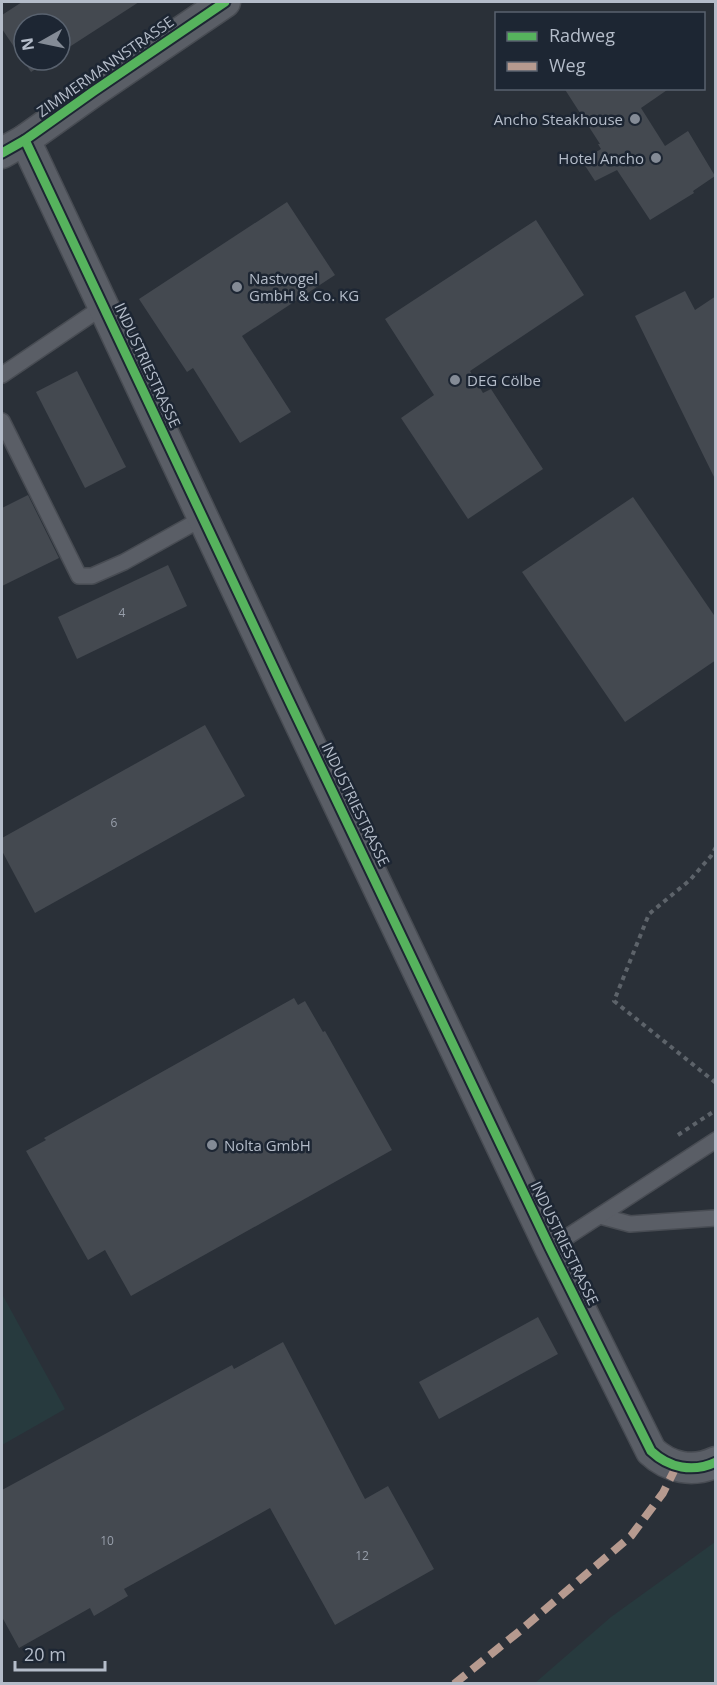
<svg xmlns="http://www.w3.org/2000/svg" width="717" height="1685" viewBox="0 0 717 1685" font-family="'Open Sans',sans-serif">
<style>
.green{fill:#273a3e}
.building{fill:#444950}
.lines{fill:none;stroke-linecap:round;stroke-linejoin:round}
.lane-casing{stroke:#484c53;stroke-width:18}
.street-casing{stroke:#484c53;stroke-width:33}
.path{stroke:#5d636a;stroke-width:4;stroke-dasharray:4.5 4.5;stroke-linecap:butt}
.lane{stroke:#5a5e66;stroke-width:15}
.street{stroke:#5a5e66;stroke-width:30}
.quiet{stroke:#b69a8f;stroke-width:8;stroke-dasharray:15 8;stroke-linecap:butt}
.cycleway-casing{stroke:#1d2633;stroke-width:13}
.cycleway{stroke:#56b35d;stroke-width:9}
.poi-dot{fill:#848b96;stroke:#1d2633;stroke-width:2}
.labels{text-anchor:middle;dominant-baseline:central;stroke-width:5;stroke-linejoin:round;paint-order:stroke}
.number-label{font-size:12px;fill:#989fab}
.street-label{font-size:15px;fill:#b4bcc9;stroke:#1d2633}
.poi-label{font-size:15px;fill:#b4bcc9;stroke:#1d2633;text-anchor:start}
</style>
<rect width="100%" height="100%" fill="#2a3038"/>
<!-- green -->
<g class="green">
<path d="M2 1294 65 1409 2 1445Z"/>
<path d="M715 1542V1683H535L611 1617Z"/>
</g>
<!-- building -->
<g class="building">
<path d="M22 2H139L60 53V24H24V60H50L31 72 2 29V15Z"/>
<path d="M564 88H670L641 108 665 146 688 131 715 176 693 191 694 193 650 220 617 170 595 181 582 161 601 149 598 144H600Z"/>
<path d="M287 202 335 275 242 336 291 412 240 443 193 368 187 372 139 299Z"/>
<path d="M536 220 584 295 470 371 483 393 491 389 543 469 468 519 401 418 434 395 385 319Z"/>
<path d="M685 291 695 310 716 296V481L635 316Z"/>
<path d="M77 371 126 467 85 488 36 392Z"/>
<path d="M28 495 59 558 2 586V508Z"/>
<path d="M633 497 716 618V660L625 722 522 572Z"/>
<path d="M168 565 187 606 77 659 58 617Z"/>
<path d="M205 725 245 796 35 913 2 851V838Z"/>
<path d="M294 998 298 1005 305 1001 323 1032 325 1031 392 1150 131 1296 105 1250 88 1260 26 1151 46 1140 44 1138Z"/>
<path d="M538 1317 558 1354 439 1419 419 1382Z"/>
<path d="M283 1342 365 1499 388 1486 434 1569 335 1625 270 1508 124 1589 128 1596 94 1616 90 1608 19 1648 2 1617V1490L232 1365 234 1369Z"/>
</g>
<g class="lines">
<defs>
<g id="lane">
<path d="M2 375 104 306"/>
<path d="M2 421 79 576H92L124 562 203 518"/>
<path d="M600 1216 630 1224 716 1218"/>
<path d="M550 1248 716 1140"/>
</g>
<g id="street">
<path d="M25 140 284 690 550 1248 651 1451C669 1468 693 1473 716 1462"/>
<path d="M2 153 25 140 94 91 225 2"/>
</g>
</defs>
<!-- lane casing -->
<use href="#lane" class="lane-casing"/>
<!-- street casing -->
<use href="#street" class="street-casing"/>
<!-- path -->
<g class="path">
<path d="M716 847 711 856 690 880 649 914 614 1001 716 1083"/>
<path d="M678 1135 716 1110"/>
</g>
<!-- lane -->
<use href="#lane" class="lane"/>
<!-- street -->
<use href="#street" class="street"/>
<!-- quiet -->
<path class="quiet" d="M454 1684 521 1630 631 1536 663 1493 676 1467"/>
<defs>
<g id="cycleway">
<path d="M25 140 284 690 550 1248 651 1451C669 1468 693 1473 716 1462"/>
<path d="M2 153 25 140 94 91 225 2"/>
</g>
</defs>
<!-- cycleway casing -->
<use href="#cycleway" class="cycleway-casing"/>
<!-- cycleway -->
<use href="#cycleway" class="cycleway"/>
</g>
<!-- markers -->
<g class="poi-dot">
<circle cx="635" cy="119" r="6"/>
<circle cx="656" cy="158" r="6"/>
<circle cx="237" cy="287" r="6"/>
<circle cx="455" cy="380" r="6"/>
<circle cx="212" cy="1145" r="6"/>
</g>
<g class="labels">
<!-- number labels -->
<g class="number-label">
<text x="122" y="612">4</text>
<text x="114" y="822">6</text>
<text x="107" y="1540">10</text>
<text x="362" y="1555">12</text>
</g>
<!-- street labels -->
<g class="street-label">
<text transform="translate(105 66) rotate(-35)">ZIMMERMANNSTRASSE</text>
<text transform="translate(148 365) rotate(65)">INDUSTRIESTRASSE</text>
<text transform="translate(356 804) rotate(64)">INDUSTRIESTRASSE</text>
<text transform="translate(565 1243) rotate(64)">INDUSTRIESTRASSE</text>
</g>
<!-- poi labels -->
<g class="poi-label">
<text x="623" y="119" text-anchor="end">Ancho Steakhouse</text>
<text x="644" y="158" text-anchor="end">Hotel Ancho</text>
<text x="249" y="278">Nastvogel<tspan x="249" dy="17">GmbH &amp; Co. KG</tspan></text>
<text x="467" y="380">DEG Cölbe</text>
<text x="224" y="1145">Nolta GmbH</text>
</g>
</g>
<!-- border -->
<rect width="717" height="1685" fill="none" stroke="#b4bcc9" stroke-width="6"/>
<!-- legend -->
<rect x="495" y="12" width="210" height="78" fill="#1d2633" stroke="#59626f" stroke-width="1.5"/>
<rect x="507" y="32" width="30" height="9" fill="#56b35d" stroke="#59626f" stroke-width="1.5"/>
<text x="549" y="42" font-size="18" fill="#b4bcc9">Radweg</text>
<rect x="507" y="62" width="30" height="9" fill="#b69a8f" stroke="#59626f" stroke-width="1.5"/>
<text x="549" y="72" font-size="18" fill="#b4bcc9">Weg</text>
<!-- north arrow -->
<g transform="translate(42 42) rotate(261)"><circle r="28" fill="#1d2633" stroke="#59626f" stroke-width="1.5"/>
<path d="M0-4.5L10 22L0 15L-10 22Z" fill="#848b96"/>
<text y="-9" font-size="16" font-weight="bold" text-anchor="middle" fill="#b4bcc9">N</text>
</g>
<!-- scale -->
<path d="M15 1661v9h90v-9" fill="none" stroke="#b4bcc9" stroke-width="3"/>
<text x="24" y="1661" font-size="18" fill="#b4bcc9" stroke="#1d2633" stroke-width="4.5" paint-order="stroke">20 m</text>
</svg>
